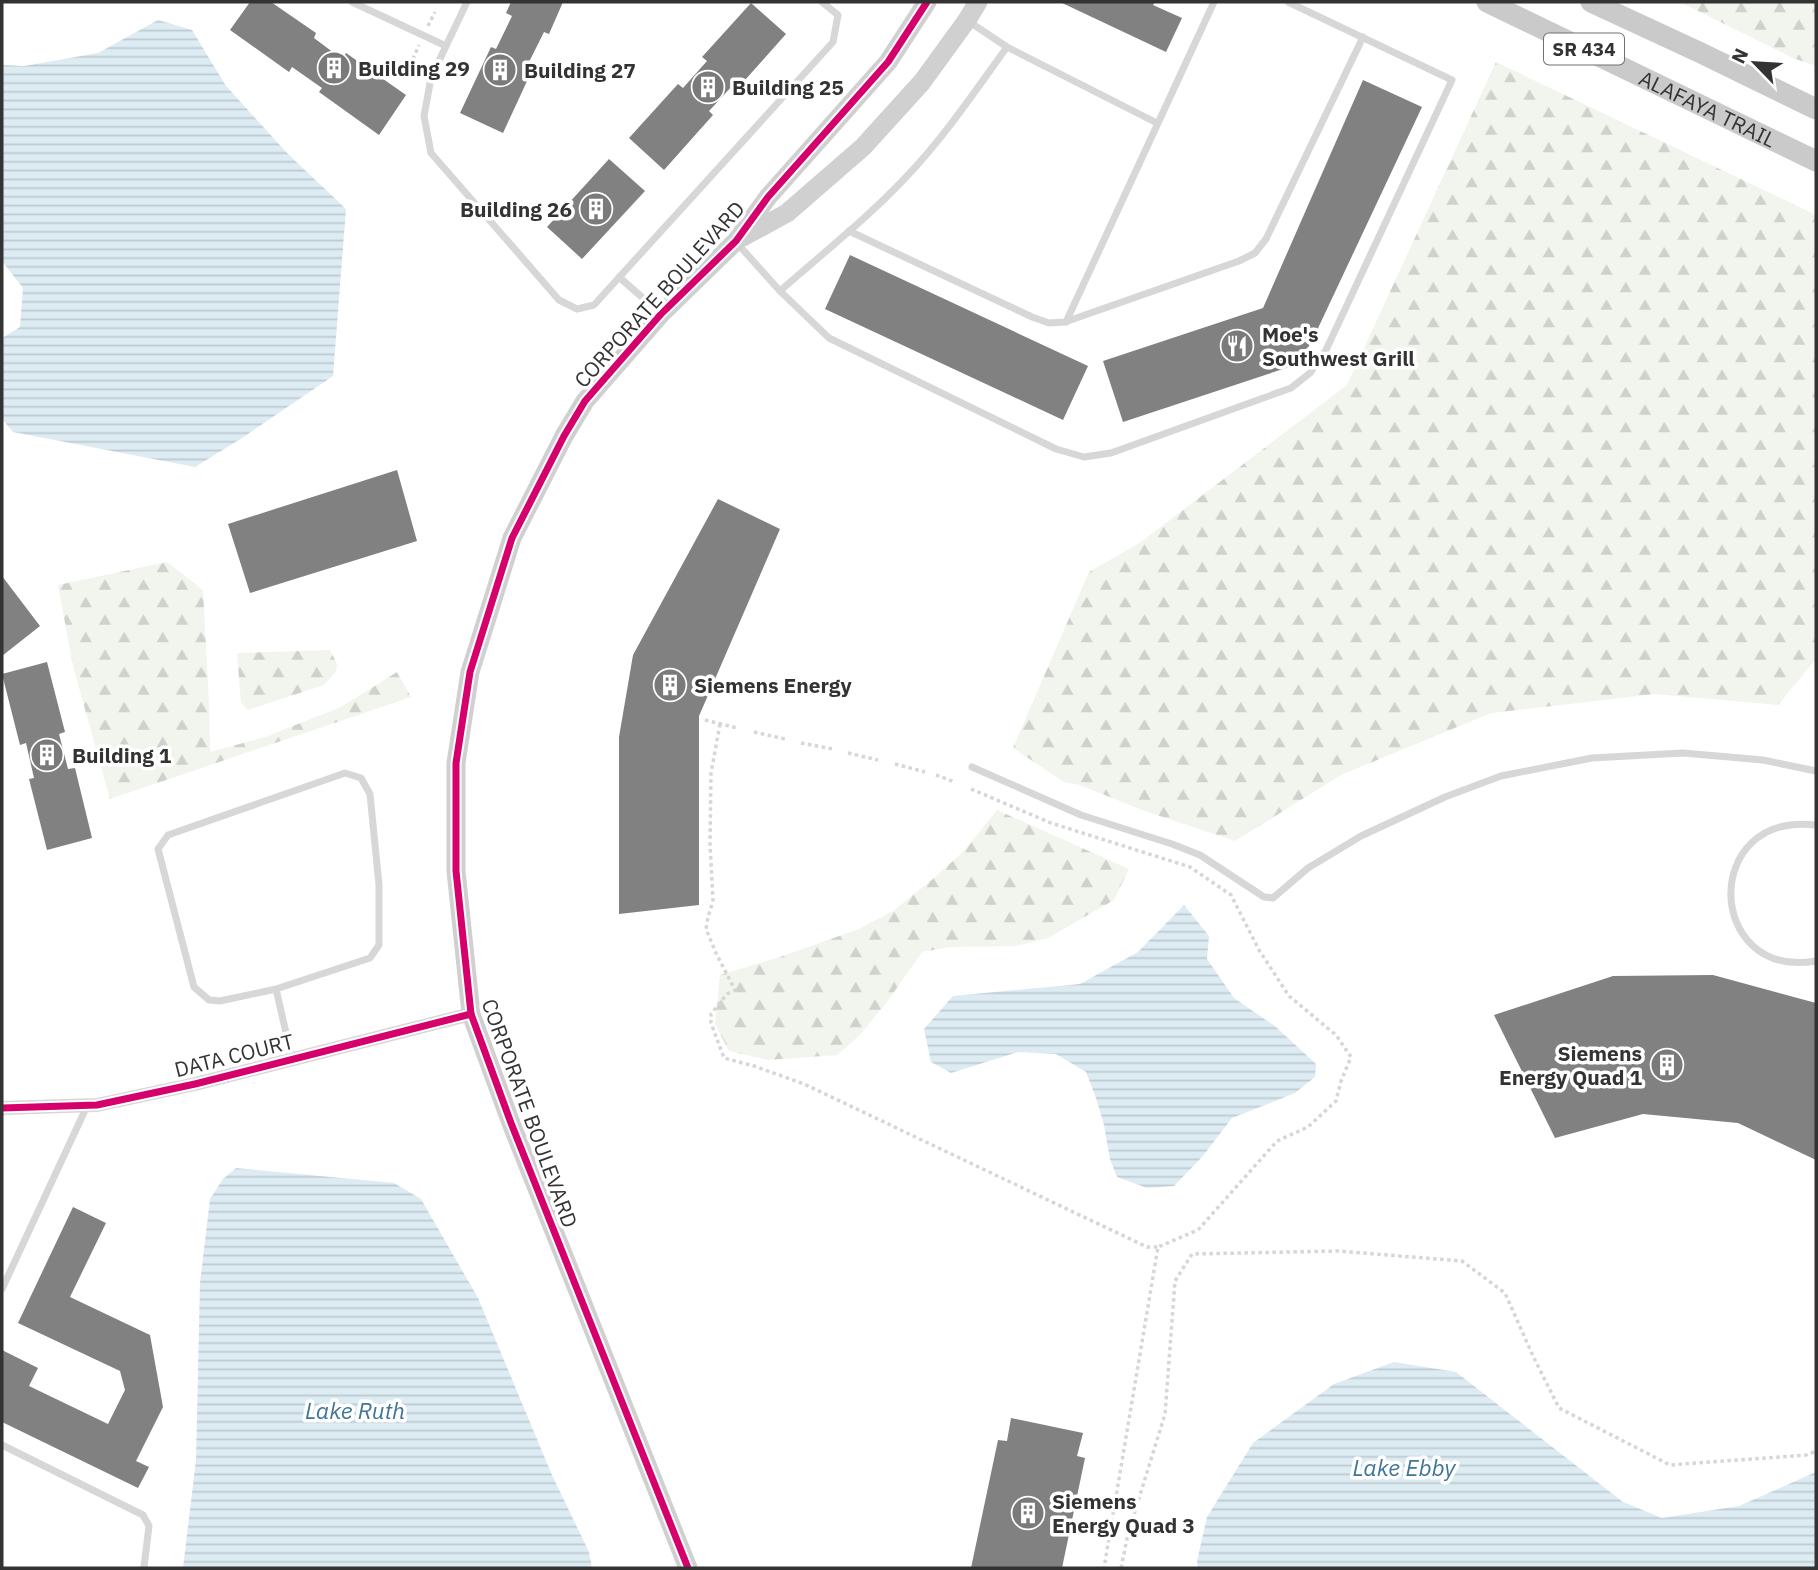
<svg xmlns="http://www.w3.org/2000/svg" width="1818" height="1570" viewBox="0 0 1818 1570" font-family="'IBM Plex Sans',sans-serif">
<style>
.forest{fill:url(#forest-firs)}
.water{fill:url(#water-rules)}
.building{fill:#818181}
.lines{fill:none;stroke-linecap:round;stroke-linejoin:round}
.path{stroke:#d6d6d6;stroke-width:3.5;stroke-dasharray:3.5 3.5;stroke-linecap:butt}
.lane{stroke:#d7d7d7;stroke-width:7}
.street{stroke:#d7d7d7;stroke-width:14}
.secondary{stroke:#d0d0d0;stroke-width:19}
.primary{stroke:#cacaca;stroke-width:21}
.cycleway-casing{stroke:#fff;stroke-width:11}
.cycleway{stroke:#d6006c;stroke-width:7}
.labels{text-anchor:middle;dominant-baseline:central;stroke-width:7;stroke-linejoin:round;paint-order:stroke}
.shield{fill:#fff;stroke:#707070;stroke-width:2}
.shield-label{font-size:19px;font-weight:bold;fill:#333}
.poi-label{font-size:21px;font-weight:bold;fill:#333;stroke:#fff;text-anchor:start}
.street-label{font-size:21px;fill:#333;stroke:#fff}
.water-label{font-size:23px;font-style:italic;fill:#3f7597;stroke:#fff}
</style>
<defs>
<pattern id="forest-firs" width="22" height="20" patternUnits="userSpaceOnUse" patternTransform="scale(1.75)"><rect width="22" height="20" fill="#f1f5ed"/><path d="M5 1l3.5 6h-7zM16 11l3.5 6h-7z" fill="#cfd2cc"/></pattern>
<pattern id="water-rules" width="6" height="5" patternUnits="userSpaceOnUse" patternTransform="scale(1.75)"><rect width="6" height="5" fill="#ddebf3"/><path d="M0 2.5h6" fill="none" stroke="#becad1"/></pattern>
</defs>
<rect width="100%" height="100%" fill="#fff"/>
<!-- forest -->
<g class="forest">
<path d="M1680 2H1816V66L1793 58Z"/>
<path d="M1496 62 1816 215V659L1778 705 1655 694 1491 713 1341 775 1235 841 1142 810 1080 785 1064 782 1013 748 1089 572 1141 542 1347 385Z"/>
<path d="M167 562 203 590 209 705 210 752 265 737 341 707 397 672 411 697 110 799 73 666 58 585Z"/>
<path d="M330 650 337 664 336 671 324 685 248 710 241 703 237 653Z"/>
<path d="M997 810 1129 869 1114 900 1048 938 1016 946 951 947 922 952 887 1002 859 1036 837 1055 768 1060 729 1051 715 1024 720 975 780 957 859 929 893 911 933 879 965 850Z"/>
</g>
<!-- water -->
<g class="water">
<path d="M158 20 192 30 226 86 288 154 346 209 333 376 242 438 195 467 13 432 2 419V338L20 327 23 288 2 261V65L24 66 98 53Z"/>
<path d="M1184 905 1209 936 1207 959 1234 998 1276 1027 1316 1064 1315 1077 1295 1093 1232 1118 1202 1157 1174 1186 1147 1188 1117 1177 1110 1159 1104 1125 1096 1098 1086 1072 1056 1054 1018 1052 951 1073 931 1062 924 1029 953 996 1080 984 1138 952Z"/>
<path d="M236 1168 394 1183 421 1199 478 1298 552 1475 589 1552 592 1568H183L196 1460 200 1283 210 1199 223 1179Z"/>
<path d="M1394 1362 1456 1372 1623 1502 1662 1518 1739 1506 1816 1472V1568H1198L1197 1561 1207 1517 1253 1443 1334 1384Z"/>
</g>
<!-- building -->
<g class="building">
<path d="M250 2H271L316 33 314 38 342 59 346 53 406 95 379 135 319 92 322 88 292 67 289 72 230 30Z"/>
<path d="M511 2H563L549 34 544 32 528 64 534 66 503 133 460 113 491 47 496 49 512 16 506 13Z"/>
<path d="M1060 2H1155L1153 5 1182 18 1166 52Z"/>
<path d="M751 3 786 34 737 89 733 85 709 111 713 115 664 170 629 138 678 84 683 88 707 61 702 57Z"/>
<path d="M1363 80 1422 107 1312 341 1299 362 1286 368 1123 422 1103 361 1263 308Z"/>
<path d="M609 159 645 191 582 259 547 227Z"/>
<path d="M850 255 1088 366 1063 420 825 309Z"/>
<path d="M397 470 417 541 250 593 228 524Z"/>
<path d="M718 499 780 529 699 716V905L619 914V737L633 655Z"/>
<path d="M2 576 40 626 2 656Z"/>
<path d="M47 662 65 732 59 734 68 769 75 768 92 838 47 850 29 779 34 778 26 743 20 745 2 674Z"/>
<path d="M1713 975 1816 1003V1160L1738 1123 1643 1114 1555 1138 1494 1015 1613 976Z"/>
<path d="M73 1207 106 1223 70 1297 150 1335 163 1407 136 1461 149 1467 138 1488 2 1422V1350L38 1368 29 1386 108 1424 125 1390 120 1371 18 1323Z"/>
<path d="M1011 1418 1083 1433 1077 1456 1085 1458 1062 1568H971L998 1440 1007 1441Z"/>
</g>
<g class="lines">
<!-- path -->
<g class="path">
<path d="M428 26 435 12"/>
<path d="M413 59 419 45"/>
<path d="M705 720 737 728"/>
<path d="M720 724 711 773 710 844 713 901 708 917 706 929 716 953 735 990 727 994 711 1014V1023L724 1058 754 1066 804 1084 1147 1247H1158"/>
<path d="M754 732 785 739"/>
<path d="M801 743 833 749"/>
<path d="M848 753 878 760"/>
<path d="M895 764 925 772"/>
<path d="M936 775 955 782"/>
<path d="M971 789 1051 823 1190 867 1231 895 1259 950 1289 996 1336 1035 1351 1057 1341 1081 1336 1101 1308 1127 1277 1141 1198 1230 1158 1247 1104 1568"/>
<path d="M1121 1568 1128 1534 1165 1414 1175 1281 1192 1254 1338 1251 1462 1261 1505 1293 1533 1356 1559 1408 1670 1465 1806 1455 1816 1451"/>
</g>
<!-- lane -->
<g class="lane">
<path d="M352 2 446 46 467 2"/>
<path d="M968 21 1007 47 1157 123"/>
<path d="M446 46 431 78 424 116 431 153 559 300 577 309 594 305 833 42 838 15 822 2"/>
<path d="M849 231 1032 317 1049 323 1065 322 1239 261 1255 253 1266 239 1363 37"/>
<path d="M736 242 780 291 829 338 1056 449 1084 457 1111 453 1291 388 1310 373 1326 350 1452 80 1288 2"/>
<path d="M619 277 660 313"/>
<path d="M780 291C823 253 869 217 908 175 945 136 975 91 1007 47"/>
<path d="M1066 322 1214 2"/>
<path d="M972 767 1081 815 1172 844 1200 855 1264 897 1273 898 1308 868 1361 836 1445 797 1501 776 1592 758 1683 753 1763 760 1816 771"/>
<path d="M1816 825C1700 811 1705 980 1816 961"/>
<path d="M276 989 220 1001 209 1000 194 987 158 849 168 835 345 773 361 778 370 794 379 885V945L370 958 276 989 292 1059"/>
<path d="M2 1289 87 1106"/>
<path d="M2 1445 143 1515 149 1526 144 1567"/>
</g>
<!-- street -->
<path class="street" d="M2 1108 97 1105 195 1084 471 1014"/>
<!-- secondary -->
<g class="secondary">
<path d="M743 237 787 213 863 147 922 82 967 20 978 2"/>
<path d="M688 1568 511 1123 471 1014 456 871V763L470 672 512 538 564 436 585 401 661 314 736 241 768 197 888 62 927 2"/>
</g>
<!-- primary -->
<g class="primary">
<path id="s1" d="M1487 2 1816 161"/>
<path d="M1591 2 1701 53 1816 109"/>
</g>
<defs>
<g id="cycleway">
<path d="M2 1108 97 1105 195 1084 471 1014"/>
<path d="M688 1568 511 1123 471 1014 456 871V763L470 672 512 538 564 436 585 401 661 314 736 241 768 197 888 62 927 2"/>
</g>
</defs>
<!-- cycleway casing -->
<use href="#cycleway" class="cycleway-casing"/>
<!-- cycleway -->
<use href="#cycleway" class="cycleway"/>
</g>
<!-- icons -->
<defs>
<symbol id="building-disc" viewBox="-11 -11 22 22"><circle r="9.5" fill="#7a7a7a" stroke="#fff"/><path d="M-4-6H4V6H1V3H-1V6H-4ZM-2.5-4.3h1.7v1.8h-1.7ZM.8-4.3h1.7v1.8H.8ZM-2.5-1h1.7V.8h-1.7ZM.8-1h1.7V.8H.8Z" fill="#fff"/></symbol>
<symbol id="restaurant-disc" viewBox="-11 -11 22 22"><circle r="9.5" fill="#7a7a7a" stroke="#fff"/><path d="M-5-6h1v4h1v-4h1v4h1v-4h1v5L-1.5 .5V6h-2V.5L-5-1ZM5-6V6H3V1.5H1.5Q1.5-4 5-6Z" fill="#fff"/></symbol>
</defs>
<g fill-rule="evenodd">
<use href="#building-disc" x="315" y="49" width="38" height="38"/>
<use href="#building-disc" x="481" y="51" width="38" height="38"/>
<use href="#building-disc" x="689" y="68" width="38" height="38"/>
<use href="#building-disc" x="577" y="190" width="38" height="38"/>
<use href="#restaurant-disc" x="1218" y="327" width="38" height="38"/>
<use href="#building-disc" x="651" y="666" width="38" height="38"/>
<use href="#building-disc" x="28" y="736" width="38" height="38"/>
<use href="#building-disc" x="1648" y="1046" width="38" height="38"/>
<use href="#building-disc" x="1009" y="1494" width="38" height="38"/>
</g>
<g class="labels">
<!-- shield labels -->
<rect class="shield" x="1544" y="33.5" width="80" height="31" rx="5"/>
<g class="shield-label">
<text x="1584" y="49">SR 434</text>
</g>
<!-- poi labels -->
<g class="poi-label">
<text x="358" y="68">Building 29</text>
<text x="524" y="70">Building 27</text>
<text x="732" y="87">Building 25</text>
<text x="572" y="209" text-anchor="end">Building 26</text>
<text x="1262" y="334">Moe's<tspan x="1262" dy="24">Southwest Grill</tspan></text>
<text x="694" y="685">Siemens Energy</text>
<text x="72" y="755">Building 1</text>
<text x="1642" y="1053" text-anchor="end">Siemens<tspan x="1642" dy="24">Energy Quad 1</tspan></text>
<text x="1052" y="1501">Siemens<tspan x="1052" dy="24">Energy Quad 3</tspan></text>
</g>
<!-- street labels -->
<g class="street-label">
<text stroke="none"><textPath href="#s1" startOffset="245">ALAFAYA TRAIL</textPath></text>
<text transform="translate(659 294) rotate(-48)">CORPORATE BOULEVARD</text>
<text transform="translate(234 1055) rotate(-14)">DATA COURT</text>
<text transform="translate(530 1113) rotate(70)">CORPORATE BOULEVARD</text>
</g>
<!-- water labels -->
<g class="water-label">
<text x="355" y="1410">Lake Ruth</text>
<text x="1404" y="1467">Lake Ebby</text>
</g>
</g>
<!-- border -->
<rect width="1818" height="1570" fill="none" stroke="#333333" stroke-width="7"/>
<!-- north arrow -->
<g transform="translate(1755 63) rotate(295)" stroke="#ffffff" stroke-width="5" paint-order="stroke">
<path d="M0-5L12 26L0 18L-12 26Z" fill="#333333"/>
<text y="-10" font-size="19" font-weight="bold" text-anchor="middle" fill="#333333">N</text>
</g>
</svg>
